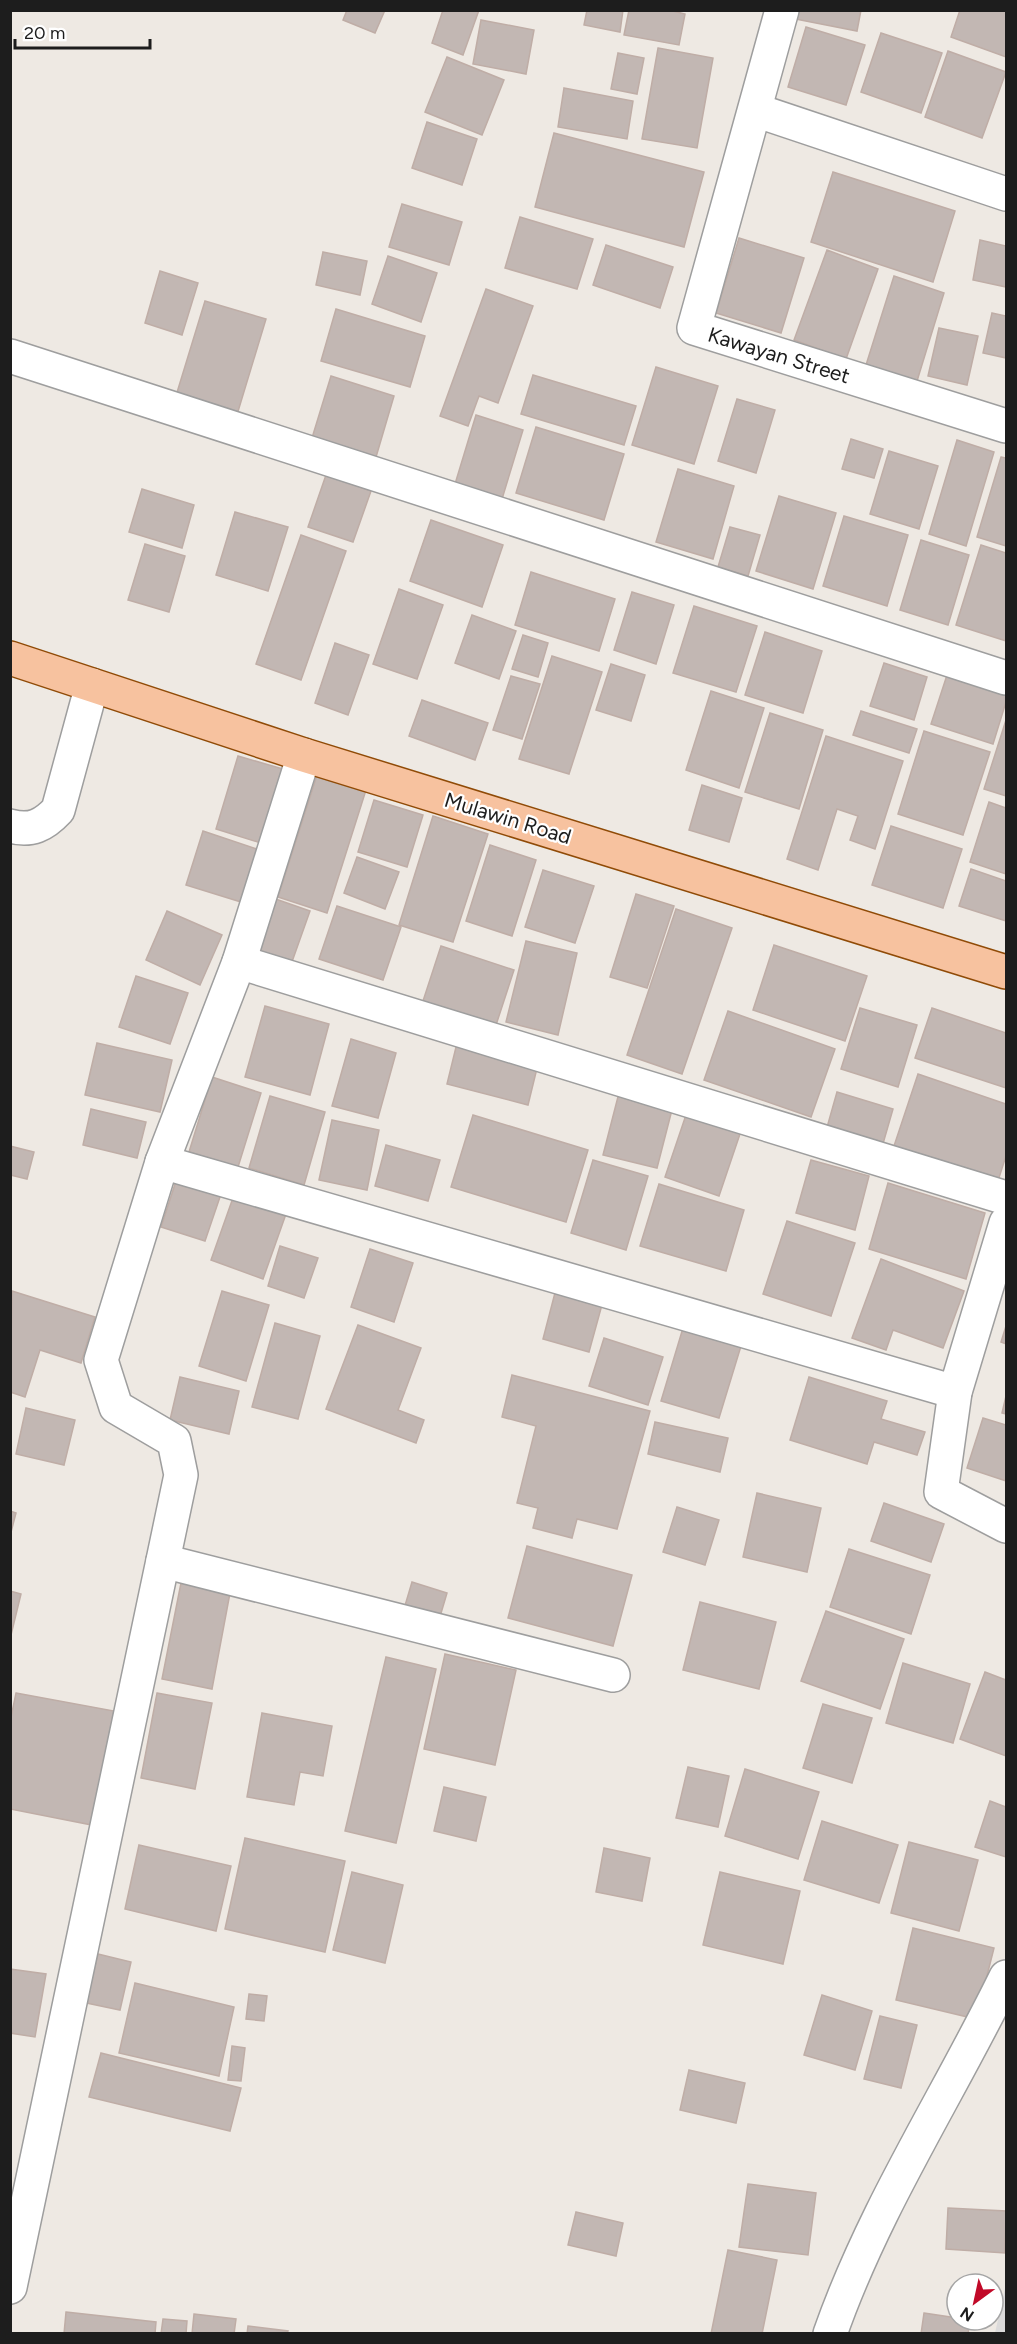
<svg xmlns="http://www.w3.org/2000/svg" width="1017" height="2344" viewBox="0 0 1017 2344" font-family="Figtree,sans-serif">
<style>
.residential{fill:#dbdada}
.building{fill:#c2b7b3;stroke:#bfada6;stroke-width:1.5}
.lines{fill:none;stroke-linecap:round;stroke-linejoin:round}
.minor-casing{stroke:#9e9e9e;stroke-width:36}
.major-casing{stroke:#904b07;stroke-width:36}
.minor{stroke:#fff;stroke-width:33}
.major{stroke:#f7c29f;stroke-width:33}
.labels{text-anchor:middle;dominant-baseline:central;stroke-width:4.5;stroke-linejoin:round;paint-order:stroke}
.street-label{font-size:21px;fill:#1d1d1d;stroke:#fff}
</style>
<rect width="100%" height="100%" fill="#eee9e3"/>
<!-- residential -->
<path class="residential" d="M1006 2284V2333H995Z"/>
<!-- building -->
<g class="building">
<path d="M347 10H385L375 33 343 20Z"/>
<path d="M443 10H479L463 55 432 43Z"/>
<path d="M587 10H623L620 32 584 25Z"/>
<path d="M629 10H669L685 14 679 45 624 35Z"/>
<path d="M791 10H861L857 31 790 18Z"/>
<path d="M960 10H1006V57L951 37Z"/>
<path d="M481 20 534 30 526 74 473 64Z"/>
<path d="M806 27 865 45 846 105 788 87Z"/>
<path d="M881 33 942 53 921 113 861 92Z"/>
<path d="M658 48 713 58 697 148 642 139Z"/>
<path d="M948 51 1006 72 982 138 925 117Z"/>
<path d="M618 53 644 58 637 94 611 89Z"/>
<path d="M447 57 504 80 482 135 425 112Z"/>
<path d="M564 88 633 101 627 139 558 127Z"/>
<path d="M427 122 477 139 462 185 412 168Z"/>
<path d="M554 133 704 172 684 247 535 207Z"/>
<path d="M833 172 955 211 933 282 811 242Z"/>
<path d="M402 204 462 222 449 265 389 247Z"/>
<path d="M520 217 593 239 577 289 505 268Z"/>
<path d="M739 238 804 258 781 333 716 313Z"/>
<path d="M980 240 1006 246V287L973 280Z"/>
<path d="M606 245 673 267 660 308 593 285Z"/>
<path d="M827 250 878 269 846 359 794 340Z"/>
<path d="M323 252 367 261 360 295 316 285Z"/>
<path d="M388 256 437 273 421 322 372 304Z"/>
<path d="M160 271 198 283 182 335 145 323Z"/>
<path d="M894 276 944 293 917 381 866 365Z"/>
<path d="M486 289 533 306 498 403 479 396 468 426 440 416Z"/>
<path d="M205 301 266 319 236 418 175 399Z"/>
<path d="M336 309 425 336 410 387 321 361Z"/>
<path d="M992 313 1006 316V358L983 353Z"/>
<path d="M939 328 978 336 967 385 928 376Z"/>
<path d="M656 367 718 386 694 464 632 445Z"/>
<path d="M533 375 636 406 624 445 521 414Z"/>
<path d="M331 376 394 396 376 457 312 438Z"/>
<path d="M737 399 775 410 756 473 718 461Z"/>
<path d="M476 415 523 430 502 499 455 484Z"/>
<path d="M536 427 624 454 604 520 516 493Z"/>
<path d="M851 439 883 449 874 478 842 469Z"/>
<path d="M957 440 994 452 966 546 929 534Z"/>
<path d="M889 451 938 466 919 529 870 514Z"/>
<path d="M1001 457 1006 458V546L977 537Z"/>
<path d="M678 469 734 486 713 559 656 542Z"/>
<path d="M326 475 371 491 353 542 308 527Z"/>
<path d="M142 489 194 505 182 548 129 532Z"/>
<path d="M779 496 836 513 813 589 756 571Z"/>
<path d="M235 512 288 527 268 591 216 575Z"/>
<path d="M844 516 908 535 887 606 823 586Z"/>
<path d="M431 520 503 545 482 607 410 581Z"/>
<path d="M730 527 760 535 748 576 718 567Z"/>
<path d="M301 535 346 551 301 680 256 664Z"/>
<path d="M921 540 969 555 948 625 900 610Z"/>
<path d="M145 544 185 556 169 612 128 600Z"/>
<path d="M981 545 1006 553V641L956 625Z"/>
<path d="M531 572 615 599 599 651 515 625Z"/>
<path d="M399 589 443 605 417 679 373 664Z"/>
<path d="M632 592 674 605 656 664 614 650Z"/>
<path d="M694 606 757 626 736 692 673 673Z"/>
<path d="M472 615 516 631 499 679 455 663Z"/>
<path d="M765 632 822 651 803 713 745 695Z"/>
<path d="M523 635 548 643 538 677 512 669Z"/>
<path d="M335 643 369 655 348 715 315 703Z"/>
<path d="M552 656 602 672 569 774 519 759Z"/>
<path d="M884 663 927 677 914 720 870 706Z"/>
<path d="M611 664 645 675 631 721 596 710Z"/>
<path d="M949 669 1006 688V702L993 744 931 724Z"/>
<path d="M511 676 540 684 522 739 493 730Z"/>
<path d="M711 691 764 708 739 788 686 770Z"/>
<path d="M422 700 488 723 475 760 409 736Z"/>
<path d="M861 711 917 729 909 753 853 735Z"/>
<path d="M770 713 823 730 799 809 745 792Z"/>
<path d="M1006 720V796L984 789Z"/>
<path d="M924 731 990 752 963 835 898 814Z"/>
<path d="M826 736 903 761 875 849 850 840 858 816 837 809 818 870 787 859Z"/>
<path d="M238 756 283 769 261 843 216 829Z"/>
<path d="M317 775 366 790 327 913 278 897Z"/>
<path d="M702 785 742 798 729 842 689 830Z"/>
<path d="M374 800 423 815 407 867 358 852Z"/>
<path d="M989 802 1006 808V874L970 862Z"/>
<path d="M433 816 488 834 453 942 399 925Z"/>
<path d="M891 826 962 849 943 908 872 885Z"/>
<path d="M203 831 257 849 241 902 186 885Z"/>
<path d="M490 845 536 860 512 936 466 921Z"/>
<path d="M357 857 399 872 385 909 344 893Z"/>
<path d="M971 869 1006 881V921L959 906Z"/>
<path d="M543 870 594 886 575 943 525 927Z"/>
<path d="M636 894 674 906 647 988 610 977Z"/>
<path d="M267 896 310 911 288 973 246 958Z"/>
<path d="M337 906 401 927 383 980 319 959Z"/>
<path d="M676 909 732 928 682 1074 627 1055Z"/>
<path d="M167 911 222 935 200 985 146 960Z"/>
<path d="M526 941 577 953 558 1035 506 1022Z"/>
<path d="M774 945 867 976 845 1041 753 1010Z"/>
<path d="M441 946 514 970 496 1025 423 1001Z"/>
<path d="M136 976 188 993 170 1044 119 1027Z"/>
<path d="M265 1006 329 1024 310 1095 245 1077Z"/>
<path d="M860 1008 917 1025 898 1087 841 1069Z"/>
<path d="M932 1008 1006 1033V1088L915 1058Z"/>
<path d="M728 1011 835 1049 811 1117 704 1080Z"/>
<path d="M351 1039 396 1053 378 1118 332 1106Z"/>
<path d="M458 1039 539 1060 528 1105 447 1084Z"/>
<path d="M97 1043 172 1060 160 1112 85 1095Z"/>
<path d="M918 1074 1006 1104V1156L996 1187 892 1152Z"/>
<path d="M212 1077 261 1093 238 1167 189 1152Z"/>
<path d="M620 1089 674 1102 657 1168 603 1155Z"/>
<path d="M837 1092 893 1109 880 1154 824 1138Z"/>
<path d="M270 1096 325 1112 304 1185 249 1168Z"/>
<path d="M91 1109 146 1122 137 1158 83 1145Z"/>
<path d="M688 1109 742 1128 719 1196 665 1177Z"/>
<path d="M473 1115 588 1150 566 1222 451 1187Z"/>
<path d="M332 1120 379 1130 367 1190 319 1180Z"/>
<path d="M386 1145 440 1160 428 1201 375 1186Z"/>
<path d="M10 1146 34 1152 27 1179 10 1175Z"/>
<path d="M593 1160 648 1176 626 1250 571 1233Z"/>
<path d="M811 1160 869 1176 855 1230 796 1213Z"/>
<path d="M177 1178 221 1194 205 1241 161 1227Z"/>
<path d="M888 1183 985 1213 966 1279 869 1249Z"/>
<path d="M659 1184 744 1210 726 1271 640 1246Z"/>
<path d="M234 1195 286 1214 263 1279 211 1260Z"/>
<path d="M787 1221 855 1243 831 1316 763 1294Z"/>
<path d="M280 1246 318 1258 304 1298 268 1286Z"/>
<path d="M370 1249 413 1263 394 1322 351 1307Z"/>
<path d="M881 1259 964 1291 943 1348 893 1330 886 1350 852 1338Z"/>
<path d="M556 1289 603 1301 589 1352 543 1339Z"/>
<path d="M12 1291 95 1317 81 1363 40 1350 25 1397 10 1392Z"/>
<path d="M222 1291 269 1305 246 1381 199 1366Z"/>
<path d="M275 1323 320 1336 298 1419 252 1407Z"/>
<path d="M358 1325 421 1348 398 1410 424 1420 416 1443 326 1409Z"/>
<path d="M1006 1326V1344L1001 1342Z"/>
<path d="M683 1328 741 1346 719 1418 661 1401Z"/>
<path d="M604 1338 663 1357 648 1405 589 1386Z"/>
<path d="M512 1375 650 1411 617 1529 577 1519 572 1538 533 1528 538 1508 517 1503 536 1426 502 1417Z"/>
<path d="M180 1377 239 1391 229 1434 170 1420Z"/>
<path d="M809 1377 887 1401 881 1419 925 1432 917 1455 874 1442 867 1464 790 1440Z"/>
<path d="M1006 1396V1414L1002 1413Z"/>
<path d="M26 1408 75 1420 64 1465 16 1454Z"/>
<path d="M983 1418 1006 1425V1481L967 1468Z"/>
<path d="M655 1422 728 1438 720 1472 648 1454Z"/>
<path d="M757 1493 821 1508 807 1572 743 1557Z"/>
<path d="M884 1503 944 1524 931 1562 871 1541Z"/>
<path d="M677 1507 719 1520 705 1565 663 1552Z"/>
<path d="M10 1511 16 1513 10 1536Z"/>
<path d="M527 1546 632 1575 613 1646 508 1618Z"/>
<path d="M849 1549 930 1575 911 1634 830 1607Z"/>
<path d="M412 1582 447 1593 439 1620 404 1609Z"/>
<path d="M181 1583 230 1593 212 1689 162 1679Z"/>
<path d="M10 1591 21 1594 10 1639Z"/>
<path d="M700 1602 776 1622 759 1689 683 1670Z"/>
<path d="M826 1611 904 1639 880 1709 801 1681Z"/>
<path d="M445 1654 516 1670 495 1765 424 1749Z"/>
<path d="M386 1657 436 1669 396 1843 345 1831Z"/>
<path d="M903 1663 970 1684 953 1743 886 1723Z"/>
<path d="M985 1672 1006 1680V1756L960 1739Z"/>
<path d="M16 1693 114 1711 92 1825 10 1809V1722Z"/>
<path d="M157 1693 212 1703 195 1789 141 1778Z"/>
<path d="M823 1704 872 1718 852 1783 803 1768Z"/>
<path d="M262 1713 332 1726 323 1776 300 1772 294 1805 247 1797Z"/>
<path d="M688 1767 729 1776 718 1827 676 1818Z"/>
<path d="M745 1769 819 1792 798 1859 725 1836Z"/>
<path d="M444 1787 486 1797 476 1841 434 1831Z"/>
<path d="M990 1801 1006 1807V1857L975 1847Z"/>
<path d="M822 1821 898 1845 879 1903 804 1880Z"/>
<path d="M245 1838 345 1861 325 1952 225 1929Z"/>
<path d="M909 1842 978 1860 959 1931 891 1913Z"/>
<path d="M139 1845 231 1866 216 1931 125 1909Z"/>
<path d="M604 1848 650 1858 642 1901 596 1892Z"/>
<path d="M352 1872 403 1885 385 1963 333 1950Z"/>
<path d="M720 1872 800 1891 783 1964 703 1945Z"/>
<path d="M913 1928 994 1948 976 2019 896 2000Z"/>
<path d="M98 1954 131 1962 120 2010 86 2003Z"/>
<path d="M10 1969 46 1974 35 2037 10 2033Z"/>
<path d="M135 1983 234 2007 219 2076 119 2053Z"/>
<path d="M249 1994 267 1996 264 2021 246 2019Z"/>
<path d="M822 1995 872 2011 855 2070 804 2055Z"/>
<path d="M880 2016 917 2025 901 2088 864 2079Z"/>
<path d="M232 2046 245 2048 241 2081 228 2080Z"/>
<path d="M101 2053 241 2088 230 2131 89 2097Z"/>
<path d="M689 2070 745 2083 736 2123 680 2110Z"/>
<path d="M748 2184 816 2193 808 2255 739 2247Z"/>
<path d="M948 2208 1006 2211 1005 2253 946 2249Z"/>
<path d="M576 2212 623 2223 616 2256 568 2245Z"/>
<path d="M728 2250 777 2260 762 2334H711Z"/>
<path d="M66 2312 156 2322 155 2334H64Z"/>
<path d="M924 2313 970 2320 968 2334H921Z"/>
<path d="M194 2314 236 2319 234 2334H192Z"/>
<path d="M163 2319 187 2321 186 2334H161Z"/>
<path d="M248 2326 288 2331 287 2334H247Z"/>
</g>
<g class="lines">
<defs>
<g id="minor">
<path d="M782 10 694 328 1006 426"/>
<path d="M755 110 1006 194"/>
<path d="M10 356 1006 678"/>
<path d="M10 826C31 832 44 825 58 810L92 685"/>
<path d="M239 962 1006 1198"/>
<path d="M162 1162 955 1392"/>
<path d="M1006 1223 955 1392 941 1492 1006 1526"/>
<path d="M163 1561 613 1675"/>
<path d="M10 2287 181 1475 174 1441 116 1407 101 1360 162 1162 239 962 304 755"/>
<path d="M830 2334C874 2208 948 2096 1006 1977"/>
</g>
<path id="major" d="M10 658 304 755 1006 972"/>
</defs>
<!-- minor casing -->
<use href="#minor" class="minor-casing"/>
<!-- major casing -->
<use href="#major" class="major-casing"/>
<!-- minor -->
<use href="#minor" class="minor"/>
<!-- major -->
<use href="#major" class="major"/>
</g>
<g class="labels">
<!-- street labels -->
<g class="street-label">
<text transform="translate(779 355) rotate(17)">Kawayan Street</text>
<text transform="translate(508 818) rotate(17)">Mulawin Road</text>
</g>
</g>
<!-- border -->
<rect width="1017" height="2344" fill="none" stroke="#1d1d1d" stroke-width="24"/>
<!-- north arrow -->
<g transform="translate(975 2302) rotate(213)"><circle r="28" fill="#ffffff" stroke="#a5a5a5" stroke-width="1.5"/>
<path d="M0-4.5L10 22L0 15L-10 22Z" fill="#c10928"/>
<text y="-9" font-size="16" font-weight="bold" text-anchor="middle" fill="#1d1d1d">N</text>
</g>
<!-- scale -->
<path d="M15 39v9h135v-9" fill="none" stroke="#1d1d1d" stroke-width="3"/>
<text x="24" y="39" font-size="18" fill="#1d1d1d" stroke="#ffffff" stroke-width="4.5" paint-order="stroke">20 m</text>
</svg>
